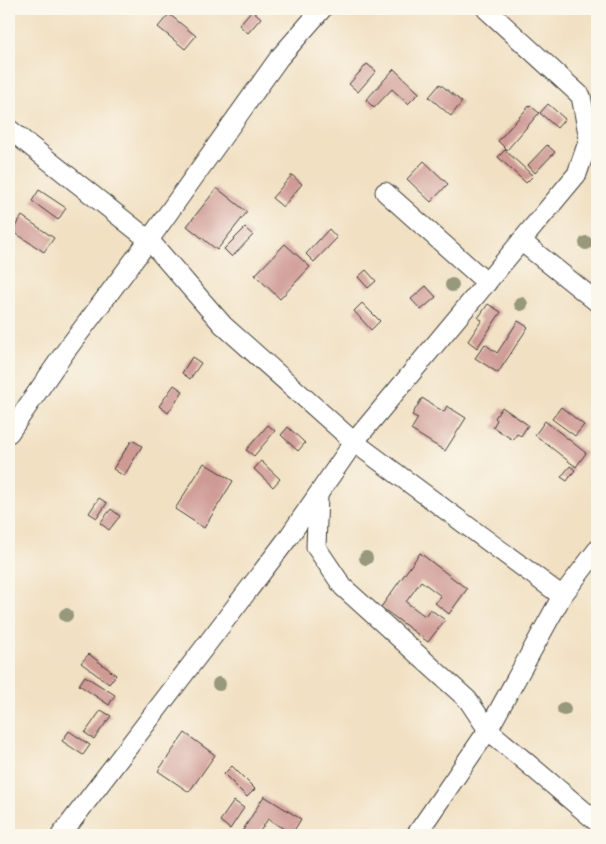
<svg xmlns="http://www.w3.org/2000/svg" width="606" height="844" viewBox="0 0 606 844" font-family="Delius,sans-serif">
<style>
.building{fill:#cf9a94}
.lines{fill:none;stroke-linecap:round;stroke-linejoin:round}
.minor-casing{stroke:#3c3935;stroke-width:21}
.minor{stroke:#fff;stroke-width:19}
.tree{fill:#97987b}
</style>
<rect width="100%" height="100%" fill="#fbf7ec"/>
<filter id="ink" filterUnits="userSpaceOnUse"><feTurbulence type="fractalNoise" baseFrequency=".02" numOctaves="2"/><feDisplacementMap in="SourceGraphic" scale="10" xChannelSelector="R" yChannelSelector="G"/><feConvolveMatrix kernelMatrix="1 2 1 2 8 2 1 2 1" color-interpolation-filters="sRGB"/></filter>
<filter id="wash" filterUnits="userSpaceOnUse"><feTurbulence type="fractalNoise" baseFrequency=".0096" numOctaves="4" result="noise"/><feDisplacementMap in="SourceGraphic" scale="20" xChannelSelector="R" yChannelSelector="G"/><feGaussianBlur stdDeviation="1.12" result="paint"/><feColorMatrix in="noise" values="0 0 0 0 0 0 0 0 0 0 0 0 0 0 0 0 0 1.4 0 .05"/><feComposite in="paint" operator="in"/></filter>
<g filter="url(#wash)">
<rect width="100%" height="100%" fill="#f1e0c2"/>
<g id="blocks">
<!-- building -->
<g class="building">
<path d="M252 10 261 18 248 33 239 25Z"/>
<path d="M169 14 196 36 185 49 158 27Z"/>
<path d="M367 64 376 71 358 92 349 84Z"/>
<path d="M394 69 419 93 408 104 392 89 374 108 366 100Z"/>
<path d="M440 84 462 102 451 116 429 97Z"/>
<path d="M548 104 565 119 557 128 540 113Z"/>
<path d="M530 105 539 113 507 150 498 141Z"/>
<path d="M547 145 555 152 535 173 528 165Z"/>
<path d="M505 150 533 176 526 183 498 157Z"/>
<path d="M424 161 448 184 431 202 407 179Z"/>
<path d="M292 175 302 184 283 207 272 198Z"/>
<path d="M217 188 247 212 217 250 187 226Z"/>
<path d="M39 190 66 208 58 220 32 201Z"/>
<path d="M22 216 54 238 44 252 12 231Z"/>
<path d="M245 228 253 235 232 257 224 249Z"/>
<path d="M329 229 337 238 314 262 306 254Z"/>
<path d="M285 244 310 267 280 299 255 275Z"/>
<path d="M366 270 376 281 368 288 358 277Z"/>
<path d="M426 286 436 297 421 310 411 299Z"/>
<path d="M362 303 380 321 371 330 354 311Z"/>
<path d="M488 304 501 312 477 348 468 341 482 320 478 318Z"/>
<path d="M518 321 528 327 498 373 475 358 485 344 497 353Z"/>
<path d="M192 357 201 363 190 379 182 373Z"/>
<path d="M174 385 183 391 168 413 159 406Z"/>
<path d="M422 398 444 412 447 406 466 418 445 451 411 430 418 418 412 415Z"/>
<path d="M502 407 528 425 521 436 517 434 513 440 493 427 497 420 495 418Z"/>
<path d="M561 407 584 425 575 436 552 419Z"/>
<path d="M545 421 586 453 576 467 535 435Z"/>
<path d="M268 425 275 431 254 456 246 450Z"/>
<path d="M288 427 305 443 298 451 281 435Z"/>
<path d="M132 440 142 446 124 476 113 469Z"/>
<path d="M261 461 280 479 273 487 254 469Z"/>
<path d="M204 463 233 481 204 528 175 509Z"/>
<path d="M570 466 575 470 567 481 561 477Z"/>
<path d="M99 498 107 503 97 518 89 513Z"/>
<path d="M111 509 120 516 109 530 100 523Z"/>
<path d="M420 553 467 589 449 614 435 603 441 596 421 581 406 602 425 616 430 609 445 620 428 642 381 607Z"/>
<path d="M89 654 116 675 109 684 81 663Z"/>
<path d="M85 676 115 695 109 705 79 685Z"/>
<path d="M101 710 111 716 94 739 85 733Z"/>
<path d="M69 731 90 745 83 755 62 741Z"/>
<path d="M185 733 215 755 189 792 158 771Z"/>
<path d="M232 766 255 789 247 797 224 774Z"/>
<path d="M264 796 301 819 292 834 268 819 260 831 266 835H240Z"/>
<path d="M234 801 244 808 230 829 220 821Z"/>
</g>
</g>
</g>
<g filter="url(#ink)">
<use href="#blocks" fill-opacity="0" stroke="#3c3935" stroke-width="1"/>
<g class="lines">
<defs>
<g id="minor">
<path d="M9 129 149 240 223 325 354 442 562 596"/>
<path d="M385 192 487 283"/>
<path d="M521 241 597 302"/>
<path d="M9 433 65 352 149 240 279 58 322 9"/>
<path d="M318 495 316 547 343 587 468 700 488 730 597 822"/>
<path d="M61 835 288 538 354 442 577 174 589 139 581 96 486 9"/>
<path d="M416 835 488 730 562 596 597 550"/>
</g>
</defs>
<!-- minor casing -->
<use href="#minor" class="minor-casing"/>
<!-- minor -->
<use href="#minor" class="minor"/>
</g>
<!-- trees -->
<g class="tree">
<circle cx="586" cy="243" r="7"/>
<circle cx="452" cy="285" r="7"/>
<circle cx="521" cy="304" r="7"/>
<circle cx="366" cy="558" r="7"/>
<circle cx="66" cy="615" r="7"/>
<circle cx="219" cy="684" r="7"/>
<circle cx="564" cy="709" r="7"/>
</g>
</g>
<!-- margin -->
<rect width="606" height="844" fill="none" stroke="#fbf7ec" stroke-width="30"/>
</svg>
